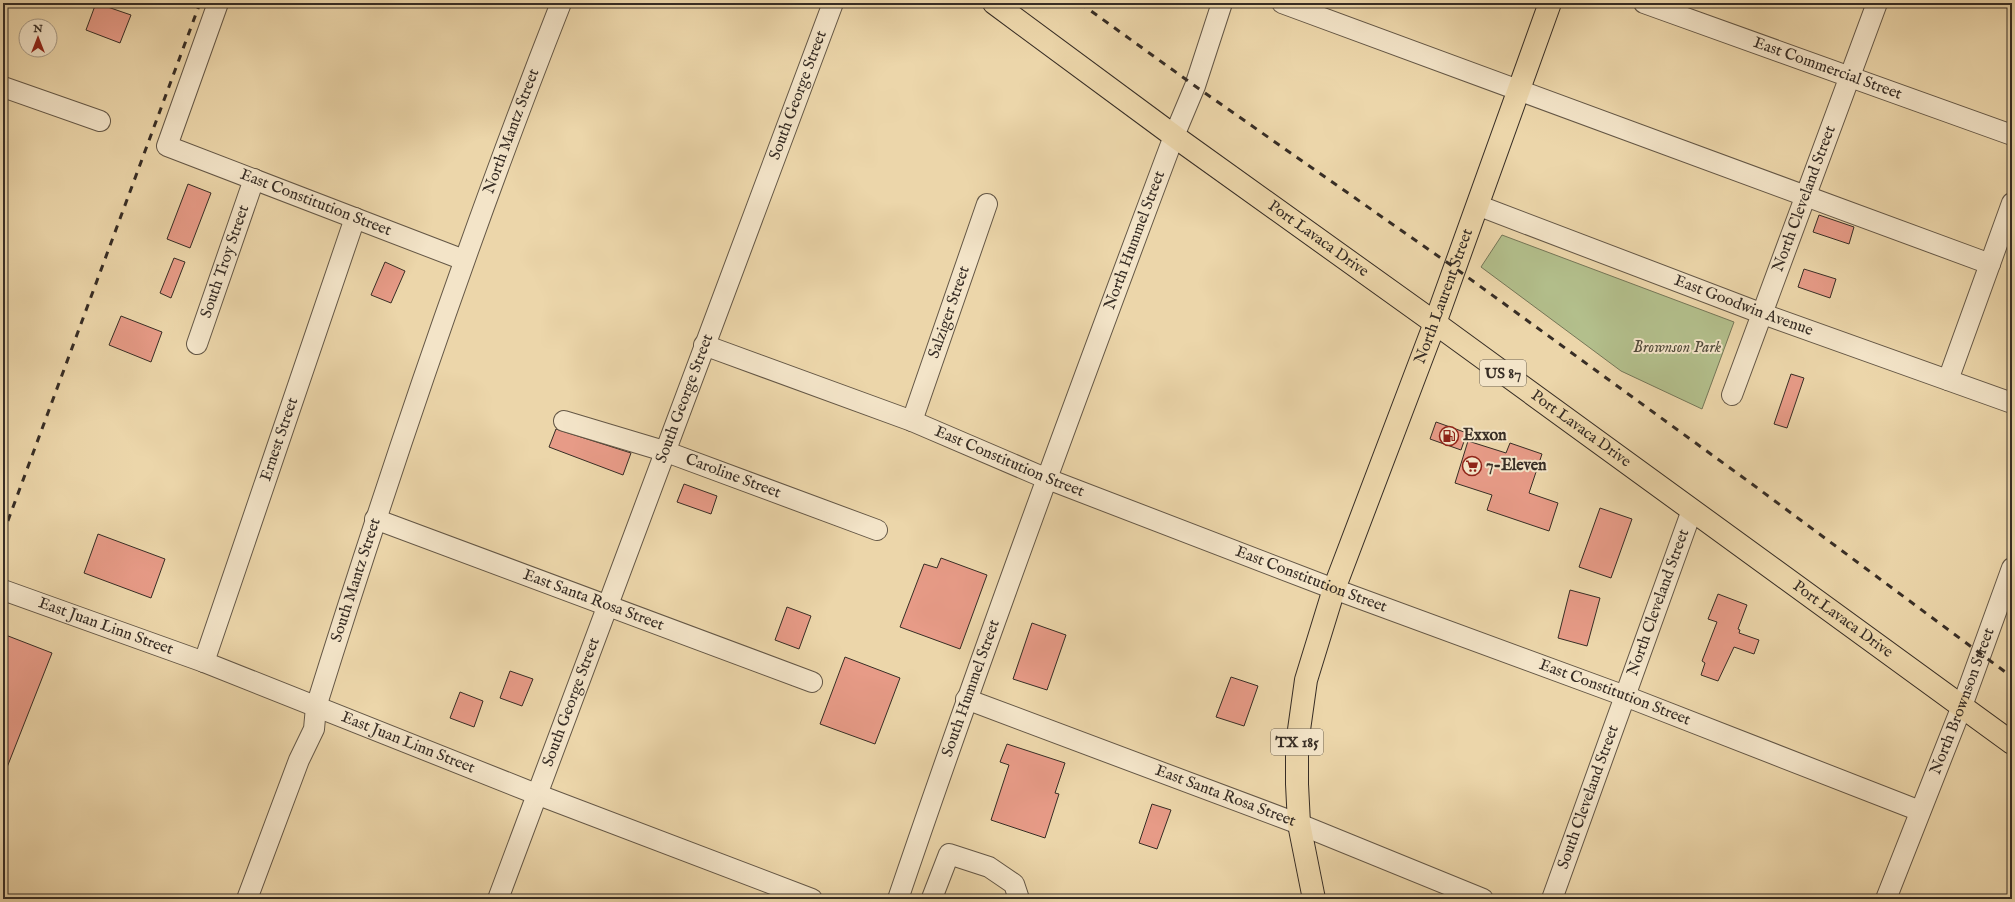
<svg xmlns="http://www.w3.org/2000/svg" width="2015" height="902" viewBox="0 0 2015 902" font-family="'IM FELL English',serif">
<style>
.green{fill:#b3bf8c;stroke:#757658}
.building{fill:#e79b87;stroke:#372d25}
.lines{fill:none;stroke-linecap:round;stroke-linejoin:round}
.minor-casing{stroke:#645746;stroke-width:22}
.major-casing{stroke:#372d25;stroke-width:24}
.minor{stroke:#f3e4c8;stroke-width:20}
.major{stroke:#ecd6aa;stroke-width:22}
.rail{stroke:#372d25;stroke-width:3;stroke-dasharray:7 7;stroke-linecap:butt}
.labels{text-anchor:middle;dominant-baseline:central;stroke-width:4;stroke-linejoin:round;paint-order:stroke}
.shield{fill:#f3e4c8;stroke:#6f6456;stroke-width:1}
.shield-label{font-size:15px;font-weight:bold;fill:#372d25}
.street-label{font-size:16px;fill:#372d25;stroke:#f3e4c8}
.park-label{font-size:16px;font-style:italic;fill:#504a3a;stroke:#f3e4c8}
.poi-label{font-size:16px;font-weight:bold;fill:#372d25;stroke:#f3e4c8;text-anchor:start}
</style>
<rect width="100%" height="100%" fill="#ecd6aa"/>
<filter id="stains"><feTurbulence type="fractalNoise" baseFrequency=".005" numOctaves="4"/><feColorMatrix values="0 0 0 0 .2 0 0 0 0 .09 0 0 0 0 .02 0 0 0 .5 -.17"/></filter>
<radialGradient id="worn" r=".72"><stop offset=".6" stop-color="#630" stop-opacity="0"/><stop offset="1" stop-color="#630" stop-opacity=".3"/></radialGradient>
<!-- green -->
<path class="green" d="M1502 235 1734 322 1702 409 1621 371 1481 267Z"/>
<!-- building -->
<g class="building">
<path d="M96 3 131 15 120 43 86 30Z"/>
<path d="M188 184 211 193 190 248 167 239Z"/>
<path d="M1819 215 1854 227 1849 244 1813 232Z"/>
<path d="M174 258 185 262 171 298 160 293Z"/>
<path d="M385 262 405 271 391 303 371 295Z"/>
<path d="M1804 269 1836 279 1830 298 1798 287Z"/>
<path d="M121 316 162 332 151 362 109 345Z"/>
<path d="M1791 374 1804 378 1787 428 1774 424Z"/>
<path d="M1436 422 1467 433 1461 450 1430 439Z"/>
<path d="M556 429 631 453 623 475 549 447Z"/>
<path d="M1468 441 1506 453 1510 443 1542 454 1529 493 1558 503 1549 531 1487 510 1492 495 1455 483Z"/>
<path d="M684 484 717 496 711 514 677 502Z"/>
<path d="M1600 508 1632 519 1611 578 1579 567Z"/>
<path d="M98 534 165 559 151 598 84 573Z"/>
<path d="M941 558 987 575 960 649 900 627 924 564 937 568Z"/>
<path d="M1570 590 1600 598 1587 646 1558 638Z"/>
<path d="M1718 594 1747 605 1738 629 1740 630 1739 633 1759 640 1754 654 1734 647 1718 681 1701 675 1705 663 1702 661 1717 622 1708 619Z"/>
<path d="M787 607 811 616 799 649 775 640Z"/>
<path d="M1032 623 1066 635 1047 690 1013 679Z"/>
<path d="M3 634 52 653 4 775 3 774Z"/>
<path d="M845 657 900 678 875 744 820 724Z"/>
<path d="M510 671 533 679 522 706 500 698Z"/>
<path d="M1231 677 1258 686 1244 726 1216 717Z"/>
<path d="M460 692 483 701 474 727 450 718Z"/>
<path d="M1007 744 1065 763 1055 793 1059 794 1045 838 991 820 1009 765 1000 762Z"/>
<path d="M1152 804 1171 810 1157 849 1139 843Z"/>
</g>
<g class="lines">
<defs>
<g id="minor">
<path id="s1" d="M218 3 167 146 464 260"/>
<path d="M1282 3 1990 264"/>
<path id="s2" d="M1644 3 2012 135"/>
<path d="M3 87 100 121"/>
<path id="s3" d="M1477 205 1763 314 2012 403"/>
<path id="s4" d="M197 344 254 179"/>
<path id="s5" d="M704 345 912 421 1045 478 1334 589 1625 696 1920 811"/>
<path d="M1948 380 2012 203"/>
<path id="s6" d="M1732 395 1877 3"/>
<path id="s7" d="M564 421 664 451 877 530"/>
<path id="s8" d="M912 421 987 204"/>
<path id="s9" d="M375 519 812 682"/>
<path id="s10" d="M3 590 204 662 536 794 812 899"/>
<path id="s11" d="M204 662 355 218"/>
<path id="s12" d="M966 699 1299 824 1483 899"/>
<path d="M932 898 949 854 989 867 1014 884 1019 899"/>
<path id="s13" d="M247 899 299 760 314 729 316 707C390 470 470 234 561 3"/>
<path id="s14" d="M498 899 833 3"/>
<path id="s15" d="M898 899C985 643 1079 390 1174 136L1195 86 1222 3"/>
<path id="s16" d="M1552 899 1692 510"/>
<path id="s17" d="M1886 899 1962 706 2012 568"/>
</g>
<g id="major">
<path id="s18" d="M994 3 1174 136 1435 323 2012 743"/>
<path id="s19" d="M1314 899 1299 824 1297 784V744L1306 680 1334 589 1435 323 1550 3"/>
</g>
</defs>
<!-- minor casing -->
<use href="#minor" class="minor-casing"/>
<!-- major casing -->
<use href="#major" class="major-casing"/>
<!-- minor -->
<use href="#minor" class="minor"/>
<!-- major -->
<use href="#major" class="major"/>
<!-- rail -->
<g class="rail">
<path d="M1080 3 1195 86 1455 268 1752 484 2012 677"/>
<path d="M3 534 200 3"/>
</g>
</g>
<!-- icons -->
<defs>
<symbol id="fuel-ring" viewBox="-11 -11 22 22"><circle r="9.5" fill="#f3e4c8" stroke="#8f2418" stroke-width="1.5"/><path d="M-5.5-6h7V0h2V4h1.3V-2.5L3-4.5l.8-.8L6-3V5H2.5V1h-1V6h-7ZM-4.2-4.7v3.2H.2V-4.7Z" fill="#8f2418"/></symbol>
<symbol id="supermarket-ring" viewBox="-11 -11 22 22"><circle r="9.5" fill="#f3e4c8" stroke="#8f2418" stroke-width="1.5"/><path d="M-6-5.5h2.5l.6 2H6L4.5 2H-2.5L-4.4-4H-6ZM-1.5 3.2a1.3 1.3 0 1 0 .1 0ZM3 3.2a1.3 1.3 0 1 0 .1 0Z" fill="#8f2418"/></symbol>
</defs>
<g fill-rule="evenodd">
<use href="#fuel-ring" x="1438" y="425" width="22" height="22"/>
<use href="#supermarket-ring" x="1461" y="455" width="22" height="22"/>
</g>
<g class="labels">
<!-- shield labels -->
<g class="shield">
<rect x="1480" y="360" width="46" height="26" rx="3"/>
<rect x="1271" y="729" width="52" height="26" rx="3"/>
</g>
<g class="shield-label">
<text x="1503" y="373">US 87</text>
<text x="1297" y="742">TX 185</text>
</g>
<!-- street labels -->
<g class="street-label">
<text stroke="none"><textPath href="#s2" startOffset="195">East Commercial Street</textPath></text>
<text stroke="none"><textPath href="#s14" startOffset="858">South George Street</textPath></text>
<text stroke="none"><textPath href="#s13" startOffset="813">North Mantz Street</textPath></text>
<text stroke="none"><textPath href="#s6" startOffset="209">North Cleveland Street</textPath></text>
<text stroke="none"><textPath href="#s1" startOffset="311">East Constitution Street</textPath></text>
<text stroke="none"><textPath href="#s18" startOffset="401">Port Lavaca Drive</textPath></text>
<text stroke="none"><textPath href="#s15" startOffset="700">North Hummel Street</textPath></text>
<text stroke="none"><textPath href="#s4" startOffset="87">South Troy Street</textPath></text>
<text stroke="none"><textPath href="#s19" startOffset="629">North Laurent Street</textPath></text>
<text stroke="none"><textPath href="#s3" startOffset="285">East Goodwin Avenue</textPath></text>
<text stroke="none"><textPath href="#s8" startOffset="115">Salziger Street</textPath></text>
<text stroke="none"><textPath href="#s14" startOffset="534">South George Street</textPath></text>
<text stroke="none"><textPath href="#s18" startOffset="725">Port Lavaca Drive</textPath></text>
<text stroke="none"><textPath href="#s11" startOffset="235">Ernest Street</textPath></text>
<text stroke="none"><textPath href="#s5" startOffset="327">East Constitution Street</textPath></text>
<text stroke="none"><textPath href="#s7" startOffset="178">Caroline Street</textPath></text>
<text stroke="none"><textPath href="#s13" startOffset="338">South Mantz Street</textPath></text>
<text stroke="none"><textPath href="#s5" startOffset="651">East Constitution Street</textPath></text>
<text stroke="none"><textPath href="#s9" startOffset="233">East Santa Rosa Street</textPath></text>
<text stroke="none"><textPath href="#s16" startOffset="315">North Cleveland Street</textPath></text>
<text stroke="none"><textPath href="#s18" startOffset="1049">Port Lavaca Drive</textPath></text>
<text stroke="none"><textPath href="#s10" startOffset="109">East Juan Linn Street</textPath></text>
<text stroke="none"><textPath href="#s15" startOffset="223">South Hummel Street</textPath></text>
<text stroke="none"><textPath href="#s5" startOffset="975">East Constitution Street</textPath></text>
<text stroke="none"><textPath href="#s17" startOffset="212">North Brownson Street</textPath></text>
<text stroke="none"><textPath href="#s14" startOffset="210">South George Street</textPath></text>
<text stroke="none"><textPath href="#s10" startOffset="433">East Juan Linn Street</textPath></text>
<text stroke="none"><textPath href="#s12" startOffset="277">East Santa Rosa Street</textPath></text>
<text stroke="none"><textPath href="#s16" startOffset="108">South Cleveland Street</textPath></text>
</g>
<!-- park labels -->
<g class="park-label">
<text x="1677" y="348">Brownson Park</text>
</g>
<!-- poi labels -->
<g class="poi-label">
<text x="1463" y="436">Exxon</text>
<text x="1486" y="466">7-Eleven</text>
</g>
</g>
<!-- margin -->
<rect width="2015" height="902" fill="none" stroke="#ecd6aa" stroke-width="16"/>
<rect x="4" y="4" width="2007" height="894" fill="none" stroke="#372d25" stroke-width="2"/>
<rect x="8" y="8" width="1999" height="886" fill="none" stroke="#372d25"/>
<!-- north arrow -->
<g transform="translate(38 38)"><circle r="19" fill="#f3e4c8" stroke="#a89b87"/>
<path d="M0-3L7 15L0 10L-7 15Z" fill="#8f2418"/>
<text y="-6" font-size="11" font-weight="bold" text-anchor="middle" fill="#372d25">N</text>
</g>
<rect width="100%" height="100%" filter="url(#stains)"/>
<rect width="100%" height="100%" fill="url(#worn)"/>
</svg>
